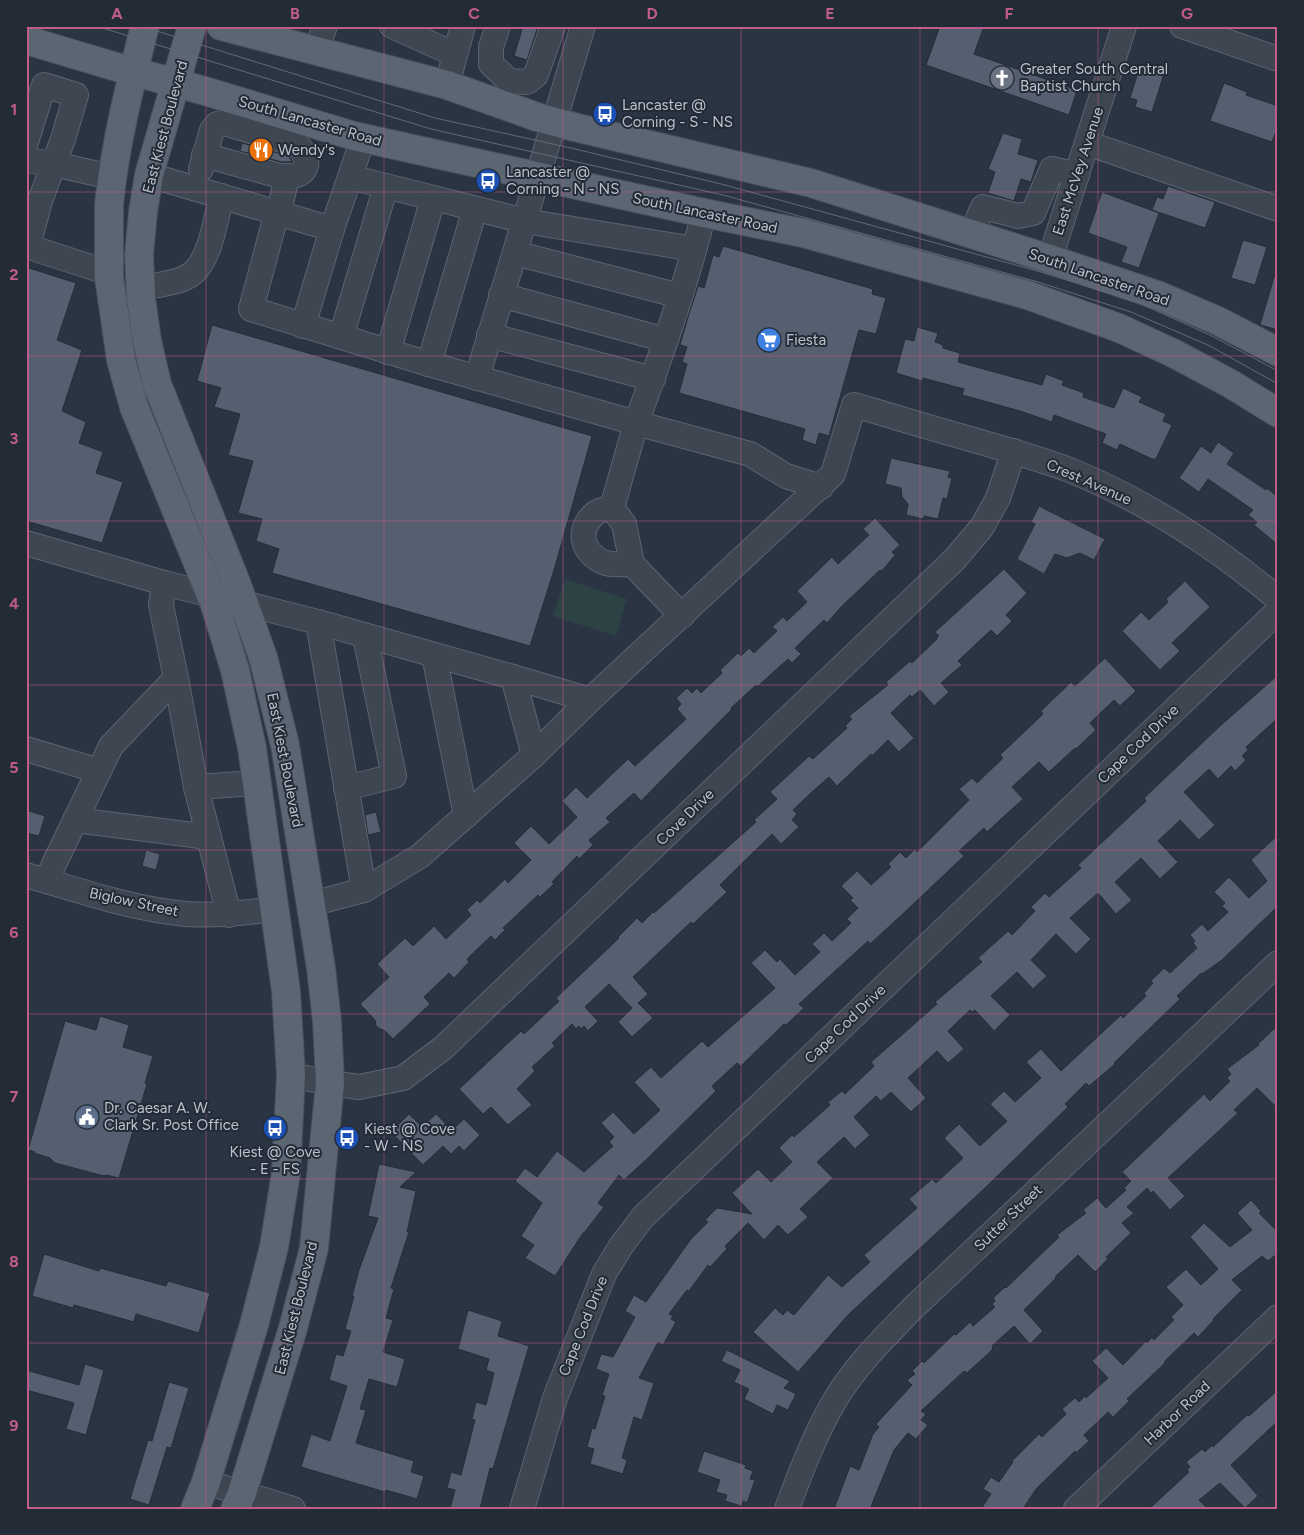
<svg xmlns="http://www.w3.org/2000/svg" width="1304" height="1535" viewBox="0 0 1304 1535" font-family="Figtree,sans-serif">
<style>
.green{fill:#2d4244}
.building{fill:#555f6f;stroke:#252d39}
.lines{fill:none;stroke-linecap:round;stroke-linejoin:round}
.minor-casing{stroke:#5c646f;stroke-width:26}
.major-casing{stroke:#484f5b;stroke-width:30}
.minor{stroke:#3e4652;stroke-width:24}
.major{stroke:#5c6572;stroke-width:28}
.tram{stroke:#616a78;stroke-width:1}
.major-bridge-casing{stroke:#484f5b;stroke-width:30;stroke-linecap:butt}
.major-bridge{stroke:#5c6572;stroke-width:28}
.grid{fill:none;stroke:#bf5c88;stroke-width:1;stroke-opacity:0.55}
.labels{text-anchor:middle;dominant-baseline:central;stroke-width:4;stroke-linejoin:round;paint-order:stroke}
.poi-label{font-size:15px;fill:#bbc1cc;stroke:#232b37;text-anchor:start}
.street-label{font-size:15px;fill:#bbc1cc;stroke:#232b37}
.neatline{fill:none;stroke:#bf5c88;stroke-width:2}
.grid-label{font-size:16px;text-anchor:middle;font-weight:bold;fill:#bf5c88}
</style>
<rect width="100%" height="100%" fill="#2a3442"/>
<!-- green -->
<path class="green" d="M565 579 627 599 616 636 553 616Z"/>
<!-- building -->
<g class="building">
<path d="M523 26H538L527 60 514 56Z"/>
<path d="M940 26H984L974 54 1077 90 1069 115 926 65Z"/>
<path d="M1140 66 1164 74 1152 112 1135 107 1137 100 1130 98Z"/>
<path d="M1224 83 1247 92 1246 95 1278 106V126L1272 142 1210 121Z"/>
<path d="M1003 133 1022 139 1018 154 1038 160 1031 182 1021 179 1014 201 988 193 995 172 988 169Z"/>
<path d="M242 143 289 156 292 162H282L240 151Z"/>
<path d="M1168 186 1215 202 1205 228 1152 210 1157 197 1163 199Z"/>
<path d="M1102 192 1159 213 1139 268 1121 262 1127 247 1088 233Z"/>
<path d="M1243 240 1267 247 1255 285 1231 278Z"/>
<path d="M723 246 873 289 872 294 886 298 876 334 859 330 829 436 819 433 816 445 802 440 805 429 679 393 687 364 682 362 687 347 680 345 688 317 698 286 704 288 713 255 719 257Z"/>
<path d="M26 267 76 283 57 340 82 350 62 411 86 422 79 443 103 452 96 473 123 482 102 543 26 521Z"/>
<path d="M1274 277H1278V330L1260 325Z"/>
<path d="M212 325 592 436 554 570 530 646 272 573 279 549 256 541 262 519 238 513 253 461 228 455 240 414 214 407 221 388 197 381Z"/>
<path d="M917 327 938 333 935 342 943 345V348L960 353 958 362 1042 385 1046 374 1064 381 1062 385 1084 393 1083 397 1114 408 1123 388 1142 397 1139 402 1166 414 1163 421 1172 425 1156 459H1152L1120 444 1117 450 1102 443 1106 434 1054 415 1052 422 1020 411 962 395 964 389 923 378 922 381 896 373 905 339 914 341Z"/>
<path d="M1218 442 1234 453 1227 464 1266 490 1267 488 1278 497V545L1254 525 1257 522 1248 515 1253 510 1208 479 1199 492 1179 478 1201 446 1211 453Z"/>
<path d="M891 458 950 471 948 477 952 478 947 499 943 498 938 519 924 516 923 519 906 515 908 504 902 497 901 488 885 484Z"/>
<path d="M1039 506 1105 539 1094 560 1080 553 1067 558 1055 554 1044 574 1017 559 1035 524 1031 522Z"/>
<path d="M875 518 900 545 892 552 895 555 882 571 880 570 842 606 827 623 824 620 795 648 801 654 792 663 788 659 758 686 756 685 731 708 732 709 641 801 634 793 606 818 610 822 589 840 593 845 579 859 577 856 552 882 554 884 540 897 538 895 503 928 505 930 495 940 491 936 467 959 469 962 454 978 449 973 424 997 430 1004 393 1039 384 1030 380 1029 376 1026 375 1020 360 1004 389 977 377 964 405 938 413 946 434 926 446 939 471 915 467 910 477 900 480 903 505 879 508 883 531 860 514 843 531 826 549 844 577 817 562 801 576 787 587 798 628 759 635 766 686 719 677 709 681 704 676 698 687 688 692 693 697 688 701 693 722 673 720 670 738 653 741 656 749 648 754 653 777 631 772 627 783 617 787 621 807 602 797 591 832 557 838 564 869 535 863 529Z"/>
<path d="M1004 569 1027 593 1006 615 1012 621 997 636 991 630 958 661 962 665 941 683 949 692 934 706 920 690 912 697 910 695 891 713 914 738 899 752 888 740 872 756 871 754 837 786 829 777 813 791 793 810 797 814 792 820 799 827 781 844 772 834 720 885 727 892 693 924 691 922 633 977 648 994 638 1003 653 1018 632 1037 618 1022 632 1008 609 984 585 1007 598 1021 588 1031 584 1026 581 1029 579 1026 576 1029 572 1024 552 1043 555 1046 532 1067 535 1071 517 1089 532 1105 508 1125 491 1107 483 1114 459 1089 521 1031 524 1034 559 1001 556 998 619 938 618 937 637 918 642 923 653 912 654 913 756 822 754 820 777 799 770 792 809 756 813 759 847 728 845 726 852 719 849 716 888 685 886 682 910 661 912 663 937 639 936 638 939 636 935 632Z"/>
<path d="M1185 581 1210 607 1172 643 1180 651 1160 670 1122 631 1141 612 1149 620 1168 602 1166 599Z"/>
<path d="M1105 658 1136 691 1120 706 1114 700 1090 723 1096 730 1076 749 1075 748 1049 772 1039 762 1012 787 1023 799 987 832 984 828 959 851 964 856 906 911 870 944 868 941 799 1004 804 1008 786 1025 784 1024 741 1066 737 1063 712 1086 716 1091 649 1157 624 1180 619 1175 598 1203 604 1207 584 1233H583L555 1276 525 1258 534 1245 521 1236 542 1203 515 1181 525 1168 537 1177 557 1151 584 1172 613 1146 609 1142 614 1137 601 1123 613 1112 634 1134 660 1110 634 1082 651 1067 661 1078 702 1041 708 1047 775 988 751 963 765 950 777 962 780 959 795 975 820 952 812 944 824 933 832 941 851 923 847 919 858 908 850 900 853 898 841 886 857 871 871 885 891 867 888 864 900 852 906 858 915 849 917 852 969 800 959 789 972 778 977 783 1003 758 1000 755 1043 714 1041 711 1071 682 1075 686Z"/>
<path d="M1278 675V718L1246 747 1248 750 1242 756 1246 760 1235 771 1231 766 1218 779 1209 769 1184 792 1215 825 1199 840 1180 820 1158 841 1178 862 1160 879 1141 858 1115 882 1132 900 1116 914 1098 893 1070 918 1091 939 1076 954 1056 934 1031 960 1047 976 1033 989 1017 972 991 996 1010 1015 994 1031 975 1010 972 1012 970 1010 948 1031 964 1049 948 1063 937 1051 908 1078 926 1098 911 1112 891 1092 881 1101 876 1096 854 1117 870 1135 855 1149 844 1137 817 1162 833 1178 800 1209 808 1217 788 1235 778 1225 764 1240 748 1223 725 1246 727 1249 710 1267 708 1265 689 1291 687 1290 669 1314 673 1316 671 1319 676 1322 663 1345 658 1342 639 1378 654 1383 642 1420 634 1417 622 1458 627 1460 623 1474 590 1464 594 1449 587 1447 592 1428 595 1429 605 1396 602 1395 609 1374 596 1369 601 1354 613 1357 635 1317 625 1311 634 1295 646 1302 691 1239 708 1222 705 1220 717 1208 752 1214 732 1193 758 1169 771 1182 792 1162 779 1148 792 1135 794 1137 830 1105 828 1102 842 1091 845 1094 874 1066 871 1062 937 1004 935 1002 982 962 978 958 1008 931 1012 935 1035 911 1031 907 1045 893 1049 897 1081 868 1078 865 1146 801 1144 798 1220 726Z"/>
<path d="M26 810 45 816 39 836 26 833Z"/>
<path d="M376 812 381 832 368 835 365 815Z"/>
<path d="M1278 835V906L1222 960 1202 974 1201 973 1177 996 1180 999 1114 1063 1115 1064 1089 1086 1086 1083 1065 1104 1068 1107 985 1188 848 1315 798 1372 753 1332 775 1308 783 1315 787 1310 794 1315 828 1275 842 1287 870 1262 864 1255 917 1208 909 1199 932 1179 936 1183 963 1158 944 1138 959 1124 980 1146 1007 1121 990 1104 1004 1091 1015 1102 1041 1078 1026 1062 1041 1049 1061 1071 1121 1015 1123 1018 1146 996 1144 993 1153 983 1151 981 1164 968 1170 973 1197 948 1193 943 1195 941 1190 935 1202 924 1208 931 1228 912 1222 906 1225 903 1214 892 1229 877 1249 898 1267 881 1251 860Z"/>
<path d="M146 850 160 854 156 870 142 866Z"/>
<path d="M100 1016 129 1025 123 1047 153 1056 145 1083 147 1084 119 1178 106 1175 104 1176 55 1163 50 1158 34 1153 35 1152 28 1150 65 1021 96 1030Z"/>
<path d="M1278 1025V1109L1257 1088 1234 1110 1238 1113 1168 1178 1185 1196 1170 1210 1153 1191 1151 1193 1147 1188 1127 1207 1134 1213 1122 1223 1131 1233 1106 1257 1108 1259 1095 1272 1078 1255 1055 1277 1056 1278 1024 1310 1043 1331 1030 1344 1014 1326 992 1346 993 1348 991 1351 967 1373 964 1371 921 1411 926 1414 921 1420 928 1425 916 1439 908 1433 894 1450 870 1509H834L850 1466 859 1470 873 1434 879 1427 876 1424 912 1385 907 1380 915 1374 912 1371 922 1361 924 1363 954 1334 956 1335 970 1322 973 1326 995 1307 992 1304 995 1301 993 1298 1005 1287 1006 1288 1059 1237 1057 1235 1086 1213 1083 1210 1097 1198 1106 1208 1126 1190 1124 1188 1131 1181 1122 1172 1204 1094 1210 1101 1230 1081 1227 1078 1231 1074 1227 1069 1259 1045 1258 1044Z"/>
<path d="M409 1114 422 1127 436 1114 452 1130 464 1119 480 1135 464 1151 459 1146 451 1154 443 1146 423 1165 391 1132Z"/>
<path d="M379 1164 416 1172 400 1187 416 1191 407 1232H409L391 1288 394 1289 386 1318 393 1320 383 1352 405 1359 397 1387 369 1379 360 1409 366 1410 356 1443 414 1461 411 1472 424 1476 417 1499 386 1490 385 1492 301 1467 311 1434 330 1441 347 1386 329 1380 336 1354 343 1356 351 1331 345 1329 354 1296H352L359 1270 378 1218 368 1216Z"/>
<path d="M1251 1200 1261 1211 1259 1213 1278 1232V1253L1268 1261 1262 1256 1232 1280 1242 1290 1213 1319 1214 1320 1198 1337 1194 1333 1164 1362 1165 1363 1127 1399 1129 1401 1113 1417 1108 1412 1084 1435 1089 1441 1076 1453 1075 1451 1036 1489 1023 1509H981L991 1494 983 1489 991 1477 999 1482 1013 1462 1012 1461 1039 1434 1042 1437 1066 1414 1062 1409 1075 1398 1079 1402 1085 1396 1086 1398 1108 1378 1092 1361 1106 1348 1123 1365 1146 1341 1147 1343 1152 1337 1154 1340 1174 1320 1171 1317 1183 1305 1166 1287 1186 1269 1201 1285 1218 1269 1190 1237 1204 1223 1230 1247 1252 1230 1237 1213Z"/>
<path d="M44 1254 99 1271 100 1268 166 1286 168 1281 210 1293 199 1333 136 1314 134 1322 74 1305 73 1308 32 1296Z"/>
<path d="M468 1310 502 1321 498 1336 529 1346 493 1469 490 1468 480 1509H450L455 1490 447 1488 451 1472 461 1475 475 1420 472 1419 476 1402 486 1405 494 1373 486 1370 489 1359 458 1349Z"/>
<path d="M727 1350 790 1381 784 1388 796 1394 788 1410 777 1405 773 1414 744 1399 749 1389 734 1382 740 1370 721 1361Z"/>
<path d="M85 1364 104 1370 86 1435 66 1429 74 1403 26 1390V1370L79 1385Z"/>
<path d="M169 1382 189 1388 171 1448 167 1447 149 1505 130 1499 148 1440 152 1441Z"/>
<path d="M1278 1390V1421L1231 1465 1258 1496 1245 1508 1220 1483 1199 1500 1208 1509H1149L1189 1472 1187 1470 1190 1467 1186 1462 1202 1449 1205 1452 1212 1445 1213 1447 1247 1415 1249 1416Z"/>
<path d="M704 1451 746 1465 745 1468 753 1471 750 1479 755 1480 747 1503 743 1501 741 1506 725 1501 727 1495 716 1492 720 1480 697 1472Z"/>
</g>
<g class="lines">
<defs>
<g id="minor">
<path d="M392 26 454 54"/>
<path d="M498 26 491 47V64L509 81 527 82 536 75 553 26"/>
<path d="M1182 26 1278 59"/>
<path d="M316 51 325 26"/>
<path d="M451 70 463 26"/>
<path d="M26 142 44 85 76 95 63 139 40 201 28 246"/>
<path d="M1087 143 1278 209"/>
<path d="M204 155 280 176 285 185 282 199 277 212 251 309 429 364 636 423C662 354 686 285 704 213"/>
<path d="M26 160 54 164 111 177"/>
<path d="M201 169 212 130 217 124 224 123 296 144C304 151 312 164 301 173 295 177 287 176 280 176"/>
<path d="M149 175 332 229 350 177 525 221 694 249"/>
<path d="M350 177 363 138"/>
<path d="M971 234 983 207 1018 216 1033 213 1052 169 1077 175"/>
<path d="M26 246 97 269"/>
<path d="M515 253 680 296"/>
<path d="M1050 259 1124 26"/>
<path d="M159 285C172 282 187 280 196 270 211 254 216 217 222 196"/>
<path d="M501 295 666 340"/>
<path d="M303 326 332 229"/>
<path d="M489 335 653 379"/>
<path d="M341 337 386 186"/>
<path d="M388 352 433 199"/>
<path d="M429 364 475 209"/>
<path d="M477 378 583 26"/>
<path d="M612 508 636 423 750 454 786 476 821 487"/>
<path d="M612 508 624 524 632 564 682 616"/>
<path d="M612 508C607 509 600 510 597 512 577 527 580 550 601 561 610 566 622 564 632 564"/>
<path d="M26 543 164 583 318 622 513 677 590 700"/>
<path d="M164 583 161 605 176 678 196 787 256 783"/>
<path d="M318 622 364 890"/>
<path d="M434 655 466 816"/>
<path d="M513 677 534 755"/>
<path d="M26 749 99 771"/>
<path d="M196 787 229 915"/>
<path d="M346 788 394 776 365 636"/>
<path d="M75 820 209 837"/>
<path d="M26 875C78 890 132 909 186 914 216 916 245 913 274 909"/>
<path d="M47 881 54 864 111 746 176 678"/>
<path d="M311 904 364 890 420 856 534 755 590 700 833 474 854 405C889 415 924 426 960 436 997 447 1036 457 1072 471 1148 502 1216 547 1278 599"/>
<path d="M291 1075 330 1083 359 1087 403 1078 443 1048 954 560 982 527 998 498 1014 451"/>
<path d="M206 1482 293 1509"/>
<path d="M522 1509 555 1398 604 1274 621 1246 643 1217 1278 611"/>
<path d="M787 1509C801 1471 815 1434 835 1400 856 1365 885 1337 913 1308L1278 963"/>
<path d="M1076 1509 1278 1317"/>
</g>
<g id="major">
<path d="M221 26 447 85 537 117 574 127 811 183 1050 259 1160 296 1218 321 1278 352"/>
<path d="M26 40 113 66 205 91 354 136 704 213 803 233 1027 295 1119 328 1175 354 1231 384 1278 413"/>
<path d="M109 205C115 144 130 85 145 26"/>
<path d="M143 212 149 175 192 26"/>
<path d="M195 1509 206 1482 254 1325 274 1247 286 1173 291 1075 286 991 252 748"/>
<path d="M235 1509 242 1493 293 1328 314 1248 330 1083 327 1021 321 968 285 745"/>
</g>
</defs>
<!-- minor casing -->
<use href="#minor" class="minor-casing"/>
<!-- major casing -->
<use href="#major" class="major-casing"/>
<!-- minor -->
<use href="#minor" class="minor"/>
<!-- major -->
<use href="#major" class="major"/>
<!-- tram -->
<g class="tram">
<path d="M96 26 431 129 723 195 1038 282 1131 312 1208 345 1278 384"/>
<path d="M141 26 435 118 571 148 725 185 1041 272 1137 302 1212 336 1278 371"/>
</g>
<defs>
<g id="major-bridge">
<path d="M109 205V277L121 360 134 407 215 605 235 670 252 748"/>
<path d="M143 212 139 255 141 298 147 341 157 384 237 585 263 657 285 745"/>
</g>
</defs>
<!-- major-bridge casing -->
<use href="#major-bridge" class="major-bridge-casing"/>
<!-- major-bridge -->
<use href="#major-bridge" class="major-bridge"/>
</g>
<!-- grid -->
<path class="grid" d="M206 26V1509M384 26V1509M563 26V1509M741 26V1509M920 26V1509M1098 26V1509M26 192H1278M26 356H1278M26 521H1278M26 685H1278M26 850H1278M26 1014H1278M26 1179H1278M26 1343H1278"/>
<!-- icons -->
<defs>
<symbol id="church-disc" viewBox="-11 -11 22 22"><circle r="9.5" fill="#6b7280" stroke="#232b37"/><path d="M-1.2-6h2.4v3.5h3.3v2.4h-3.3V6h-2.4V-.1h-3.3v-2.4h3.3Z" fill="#fff"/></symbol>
<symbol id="bus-disc" viewBox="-11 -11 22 22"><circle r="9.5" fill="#1a4fb4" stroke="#232b37"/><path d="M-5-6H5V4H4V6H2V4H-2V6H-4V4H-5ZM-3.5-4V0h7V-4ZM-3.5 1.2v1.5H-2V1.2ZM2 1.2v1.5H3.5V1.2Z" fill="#fff"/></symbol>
<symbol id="restaurant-disc" viewBox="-11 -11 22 22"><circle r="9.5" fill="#e8710a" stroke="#232b37"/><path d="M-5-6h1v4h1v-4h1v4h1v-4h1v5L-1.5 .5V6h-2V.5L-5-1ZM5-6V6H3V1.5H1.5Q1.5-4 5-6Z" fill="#fff"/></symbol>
<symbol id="supermarket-disc" viewBox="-11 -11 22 22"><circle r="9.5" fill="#3f7fe0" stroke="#232b37"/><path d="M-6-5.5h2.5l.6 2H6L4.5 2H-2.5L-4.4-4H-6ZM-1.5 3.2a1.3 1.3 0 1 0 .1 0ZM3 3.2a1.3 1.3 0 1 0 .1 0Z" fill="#fff"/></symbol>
<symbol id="civic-disc" viewBox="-11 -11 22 22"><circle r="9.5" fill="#5c6f8a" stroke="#232b37"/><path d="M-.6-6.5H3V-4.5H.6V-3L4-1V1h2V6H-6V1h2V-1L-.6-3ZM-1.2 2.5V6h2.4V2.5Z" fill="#fff"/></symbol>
</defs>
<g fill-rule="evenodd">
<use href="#church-disc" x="988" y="64" width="28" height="28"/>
<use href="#bus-disc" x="591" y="100" width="28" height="28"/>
<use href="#restaurant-disc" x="247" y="136" width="28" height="28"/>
<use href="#bus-disc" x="474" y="167" width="28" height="28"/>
<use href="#supermarket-disc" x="755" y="326" width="28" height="28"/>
<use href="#civic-disc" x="73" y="1103" width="28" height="28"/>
<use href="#bus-disc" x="261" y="1114" width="28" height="28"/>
<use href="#bus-disc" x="333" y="1124" width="28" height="28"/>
</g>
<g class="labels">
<!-- poi labels -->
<g class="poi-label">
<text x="1020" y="69">Greater South Central<tspan x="1020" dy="17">Baptist Church</tspan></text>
<text x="622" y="105">Lancaster @<tspan x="622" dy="17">Corning - S - NS</tspan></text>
<text x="278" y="150">Wendy's</text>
<text x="506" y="172">Lancaster @<tspan x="506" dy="17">Corning - N - NS</tspan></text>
<text x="786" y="340">Fiesta</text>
<text x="104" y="1108">Dr. Caesar A. W.<tspan x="104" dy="17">Clark Sr. Post Office</tspan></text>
<text x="364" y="1129">Kiest @ Cove<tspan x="364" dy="17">- W - NS</tspan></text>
<text x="275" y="1152" text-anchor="middle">Kiest @ Cove<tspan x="275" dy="17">- E - FS</tspan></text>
</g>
<!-- street labels -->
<g class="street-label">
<text transform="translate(310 121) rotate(16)">South Lancaster Road</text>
<text transform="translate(165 127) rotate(-75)">East Kiest Boulevard</text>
<text transform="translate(1078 171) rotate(-72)">East McVey Avenue</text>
<text transform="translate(705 213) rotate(12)">South Lancaster Road</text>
<text transform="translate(1099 277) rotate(19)">South Lancaster Road</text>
<text transform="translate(1089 482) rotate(24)">Crest Avenue</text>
<text transform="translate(1138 744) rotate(-44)">Cape Cod Drive</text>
<text transform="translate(285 760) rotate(79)">East Kiest Boulevard</text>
<text transform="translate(685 817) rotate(-44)">Cove Drive</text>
<text transform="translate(134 902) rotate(12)">Biglow Street</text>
<text transform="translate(845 1024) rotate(-44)">Cape Cod Drive</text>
<text transform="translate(1008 1218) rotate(-44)">Sutter Street</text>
<text transform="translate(296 1308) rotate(-76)">East Kiest Boulevard</text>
<text transform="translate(583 1326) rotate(-68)">Cape Cod Drive</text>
<text transform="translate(1177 1413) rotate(-44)">Harbor Road</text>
</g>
</g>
<!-- border -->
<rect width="1304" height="1535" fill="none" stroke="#232b37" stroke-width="55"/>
<rect x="28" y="28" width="1248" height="1480" class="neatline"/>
<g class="grid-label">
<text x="117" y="19">A</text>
<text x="295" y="19">B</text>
<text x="474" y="19">C</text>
<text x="652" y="19">D</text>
<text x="830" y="19">E</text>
<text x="1009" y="19">F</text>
<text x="1187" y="19">G</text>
<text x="14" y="115">1</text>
<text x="14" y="280">2</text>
<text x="14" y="444">3</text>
<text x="14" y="609">4</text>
<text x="14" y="773">5</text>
<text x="14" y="938">6</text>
<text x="14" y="1102">7</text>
<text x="14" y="1267">8</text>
<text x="14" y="1431">9</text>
</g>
</svg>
